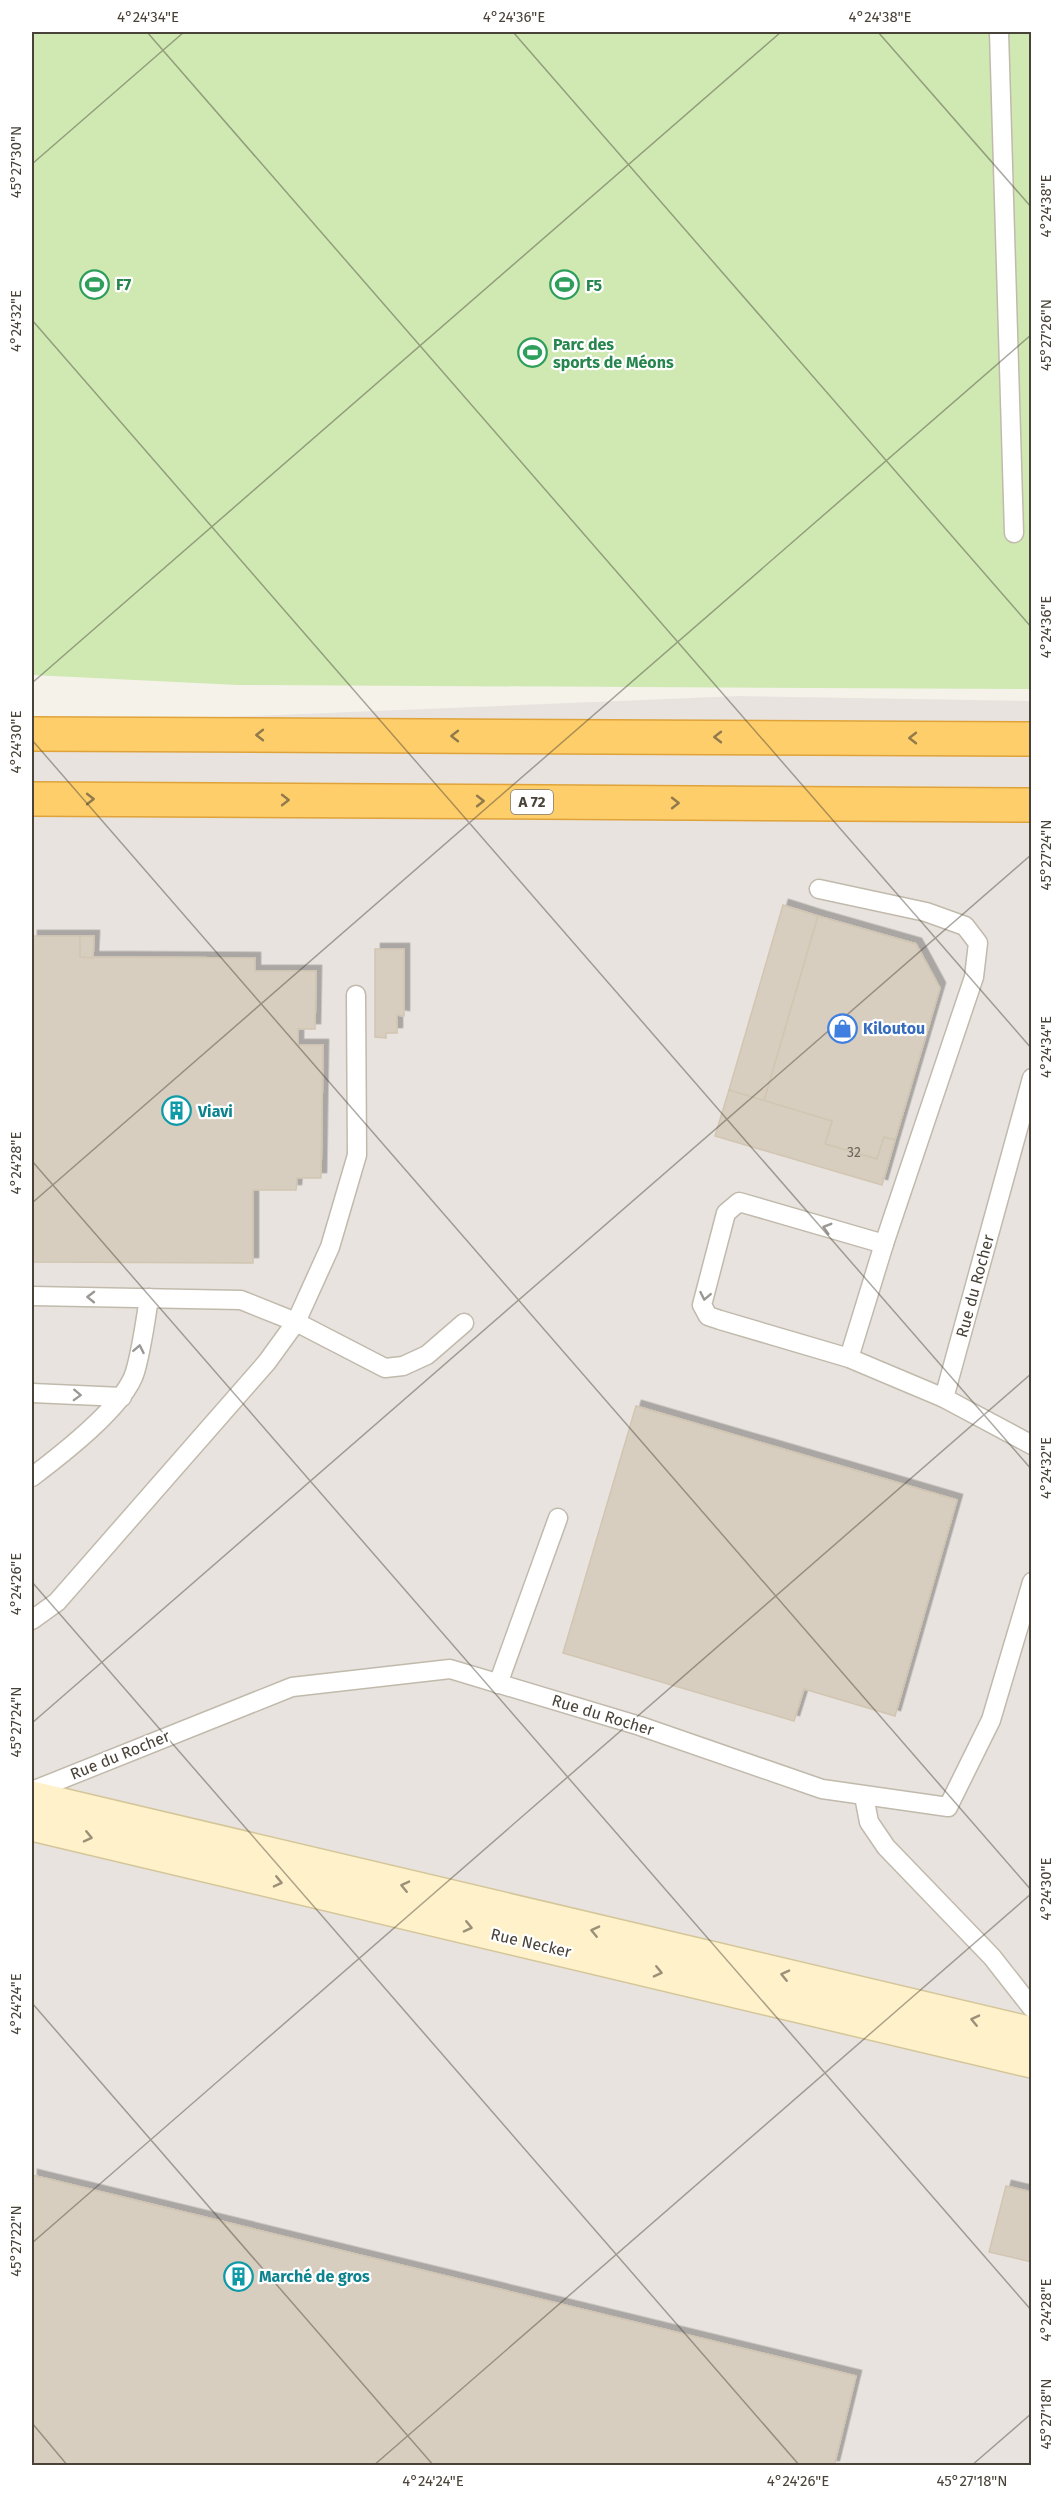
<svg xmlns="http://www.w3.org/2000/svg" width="1063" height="2497" viewBox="0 0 1063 2497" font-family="'Fira Sans',sans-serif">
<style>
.industrial{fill:#e8e3de}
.green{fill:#d0e9b3}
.building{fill:#d7cebf;stroke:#d2c6b2;stroke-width:1.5;filter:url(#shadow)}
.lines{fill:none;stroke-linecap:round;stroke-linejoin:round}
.service-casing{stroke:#c1baac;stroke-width:21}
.secondary-casing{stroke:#d5c69a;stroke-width:36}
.motorway-casing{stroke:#dfa33a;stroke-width:36}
.service{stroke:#fff;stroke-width:18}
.secondary{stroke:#fff2ca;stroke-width:33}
.motorway{stroke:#fece6b;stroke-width:33}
.oneway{stroke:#917a4c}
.oneway2{stroke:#9b9792}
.oneway3{stroke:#9b917a}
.ticks{fill:none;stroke:#494238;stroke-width:1.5;stroke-opacity:0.45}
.labels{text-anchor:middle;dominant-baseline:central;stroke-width:4.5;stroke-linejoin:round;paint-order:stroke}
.number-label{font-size:14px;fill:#6c655a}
.shield{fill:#fff;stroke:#807b74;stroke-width:1.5}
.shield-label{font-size:15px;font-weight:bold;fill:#494238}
.leisure-label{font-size:16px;font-weight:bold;fill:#27864d;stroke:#fff;text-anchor:start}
.shop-label{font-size:16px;font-weight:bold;fill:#366cbe;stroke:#fff;text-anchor:start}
.culture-label{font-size:16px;font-weight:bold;fill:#0d838f;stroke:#fff;text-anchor:start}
.street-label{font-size:16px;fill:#494238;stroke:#fff}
.neatline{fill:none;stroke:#494238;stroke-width:2}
.ticks-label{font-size:15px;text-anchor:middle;fill:#494238}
</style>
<defs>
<filter id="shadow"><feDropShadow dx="5.5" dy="-5.5" stdDeviation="0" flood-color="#0004"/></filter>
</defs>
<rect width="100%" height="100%" fill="#f5f2ea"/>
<!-- industrial -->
<path class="industrial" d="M739 696 1031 701V2465H32V725Z"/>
<!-- green -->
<path class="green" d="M32 32H1031V689L237 685 32 675Z"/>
<!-- building -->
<g class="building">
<path d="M783 905 818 916 764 1101 729 1090Z"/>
<path d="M818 916 916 944 940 988 895 1140 884 1137 877 1159 825 1144 832 1121 764 1101Z"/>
<path d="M32 936H80V957L255 958V971H316L315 1029H298V1045H323L321 1178H297L296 1190H253V1263L32 1262Z"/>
<path d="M80 936H94L93 958 80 957Z"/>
<path d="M375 949H404V1016L397 1015V1033H386V1038L375 1037Z"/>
<path d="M729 1090 832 1121 825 1144 877 1159 884 1137 895 1140 882 1185 715 1136Z"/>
<path d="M636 1406 957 1500 895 1716 804 1689 794 1721 563 1653Z"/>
<path d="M32 2175 856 2376 834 2466H32Z"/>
<path d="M1006 2186 1032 2192V2262L989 2252Z"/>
</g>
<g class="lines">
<defs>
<g id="service">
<path d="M999 32 1014 533"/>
<path d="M819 889 926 912 965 926 978 943 974 977 884 1244 849 1358"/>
<path d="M356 995 357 1155 330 1247 296 1322 385 1368 403 1366 427 1355 464 1323"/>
<path d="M1032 1078 944 1398 1032 1445"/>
<path d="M884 1244 739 1202 726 1213 702 1305 708 1316 720 1320 849 1358 944 1398"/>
<path d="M32 1296 241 1300 296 1322 267 1362 57 1602 32 1620"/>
<path d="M32 1393 122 1397"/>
<path d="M32 1477C61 1455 125 1406 135 1372 142 1348 145 1323 149 1298"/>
<path d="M498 1684 558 1518"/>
<path d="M32 1791 292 1687 450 1669 640 1726 822 1789 948 1807 991 1720 1032 1582"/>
<path d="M864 1796 869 1822 886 1847 992 1957 1032 2008"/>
</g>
<g id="secondary">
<path d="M32 1798 1032 2034"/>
<path d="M32 1824 1032 2061"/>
</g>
<g id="motorway">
<path d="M32 734 1032 739"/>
<path d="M32 799 1032 805"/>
</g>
</defs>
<!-- service casing -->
<use href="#service" class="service-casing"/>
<!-- secondary casing -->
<use href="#secondary" class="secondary-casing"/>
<!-- motorway casing -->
<use href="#motorway" class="motorway-casing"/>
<!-- service -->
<use href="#service" class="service"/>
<!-- secondary -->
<use href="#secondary" class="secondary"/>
<!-- motorway -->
<use href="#motorway" class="motorway"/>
</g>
<!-- one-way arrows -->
<defs><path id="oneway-chevron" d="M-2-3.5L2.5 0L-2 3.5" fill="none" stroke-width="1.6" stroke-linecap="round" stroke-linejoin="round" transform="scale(1.5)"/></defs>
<g class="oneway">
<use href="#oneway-chevron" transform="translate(260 735) rotate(-180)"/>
<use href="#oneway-chevron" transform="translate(455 736) rotate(-180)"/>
<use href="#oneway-chevron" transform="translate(718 737) rotate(-180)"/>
<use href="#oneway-chevron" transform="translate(913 738) rotate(-180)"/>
<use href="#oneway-chevron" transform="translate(90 799)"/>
<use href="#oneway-chevron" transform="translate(285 800)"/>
<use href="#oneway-chevron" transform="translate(480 801)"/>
<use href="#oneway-chevron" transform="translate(675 803)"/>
</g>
<g class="oneway2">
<use href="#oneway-chevron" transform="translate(827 1228) rotate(-164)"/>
<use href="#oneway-chevron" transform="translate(705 1296) rotate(101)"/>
<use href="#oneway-chevron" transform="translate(91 1297) rotate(-179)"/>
<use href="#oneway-chevron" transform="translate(139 1349) rotate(-79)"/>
<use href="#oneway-chevron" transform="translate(77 1395) rotate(2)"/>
</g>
<g class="oneway3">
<use href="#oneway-chevron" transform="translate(88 1837) rotate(13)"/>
<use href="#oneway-chevron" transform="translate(278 1882) rotate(13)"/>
<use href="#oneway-chevron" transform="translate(405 1886) rotate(-167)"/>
<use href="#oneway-chevron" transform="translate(468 1927) rotate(13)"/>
<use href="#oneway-chevron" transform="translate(595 1931) rotate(-167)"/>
<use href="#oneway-chevron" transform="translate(658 1972) rotate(13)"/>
<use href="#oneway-chevron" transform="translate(785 1975) rotate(-167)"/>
<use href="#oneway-chevron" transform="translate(975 2020) rotate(-167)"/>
</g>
<!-- ticks -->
<path class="ticks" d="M147 32 1032 1049M513 32 1032 628M878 32 1032 208M32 164 184 32M32 320 1032 1470M32 683 781 32M32 740 1032 1891M32 1161 1032 2311M32 1203 1032 334M32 1582 800 2466M32 1723 1032 854M32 2003 434 2466M32 2243 1032 1373M32 2423 68 2466M373 2466 1032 1893M971 2466 1032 2413"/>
<!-- icons -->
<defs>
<symbol id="stadium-ring" viewBox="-11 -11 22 22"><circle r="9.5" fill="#fff" stroke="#2e9e5b" stroke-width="1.5"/><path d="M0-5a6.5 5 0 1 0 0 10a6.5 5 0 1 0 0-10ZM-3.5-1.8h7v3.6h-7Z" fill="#2e9e5b"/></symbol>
<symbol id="shop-ring" viewBox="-11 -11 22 22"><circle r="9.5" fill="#fff" stroke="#3f7fe0" stroke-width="1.5"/><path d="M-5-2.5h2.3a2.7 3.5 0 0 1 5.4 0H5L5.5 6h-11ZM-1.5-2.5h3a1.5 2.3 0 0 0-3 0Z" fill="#3f7fe0"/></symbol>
<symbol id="building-ring" viewBox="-11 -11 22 22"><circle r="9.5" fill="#fff" stroke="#0f9aa8" stroke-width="1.5"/><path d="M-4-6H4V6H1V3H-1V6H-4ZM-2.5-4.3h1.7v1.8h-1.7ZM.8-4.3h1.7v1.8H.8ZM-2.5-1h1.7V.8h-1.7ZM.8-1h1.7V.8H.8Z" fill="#0f9aa8"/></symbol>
</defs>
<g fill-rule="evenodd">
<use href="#stadium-ring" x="78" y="268" width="33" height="33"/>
<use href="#stadium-ring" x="548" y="268" width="33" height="33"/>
<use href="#stadium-ring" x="516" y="336" width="33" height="33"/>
<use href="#shop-ring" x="826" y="1012" width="33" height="33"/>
<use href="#building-ring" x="160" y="1094" width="33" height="33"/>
<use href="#building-ring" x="222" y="2260" width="33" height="33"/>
</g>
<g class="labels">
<!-- number labels -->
<g class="number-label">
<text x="854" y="1152">32</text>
</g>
<!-- shield labels -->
<rect class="shield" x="511" y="790" width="42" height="24" rx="4.5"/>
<g class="shield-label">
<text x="532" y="802">A 72</text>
</g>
<!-- leisure labels -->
<g class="leisure-label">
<text x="116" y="284">F7</text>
<text x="586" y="285">F5</text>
<text x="553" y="344">Parc des<tspan x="553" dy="18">sports de Méons</tspan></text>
</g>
<!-- shop labels -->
<g class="shop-label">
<text x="863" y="1028">Kiloutou</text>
</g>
<!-- culture labels -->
<g class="culture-label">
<text x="198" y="1111">Viavi</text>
<text x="259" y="2276">Marché de gros</text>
</g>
<!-- street labels -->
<g class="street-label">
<text transform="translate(975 1286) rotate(-75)">Rue du Rocher</text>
<text transform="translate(603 1715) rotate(17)">Rue du Rocher</text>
<text transform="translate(120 1755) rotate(-22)">Rue du Rocher</text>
<text transform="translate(531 1943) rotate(13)">Rue Necker</text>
</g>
</g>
<!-- border -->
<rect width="1063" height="2497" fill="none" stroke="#ffffff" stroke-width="66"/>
<rect x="33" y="33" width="997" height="2431" class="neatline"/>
<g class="ticks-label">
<text x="148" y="22">4°24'34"E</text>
<text x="514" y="22">4°24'36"E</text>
<text x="880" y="22">4°24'38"E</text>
<text transform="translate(16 162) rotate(-90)" y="5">45°27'30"N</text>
<text transform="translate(1046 206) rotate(-90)" y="5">4°24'38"E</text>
<text transform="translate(16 321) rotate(-90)" y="5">4°24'32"E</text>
<text transform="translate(1046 335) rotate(-90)" y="5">45°27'26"N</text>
<text transform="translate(1046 627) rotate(-90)" y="5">4°24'36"E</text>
<text transform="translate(16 742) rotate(-90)" y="5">4°24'30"E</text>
<text transform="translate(1046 855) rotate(-90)" y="5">45°27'24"N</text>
<text transform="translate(1046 1047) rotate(-90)" y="5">4°24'34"E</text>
<text transform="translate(16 1163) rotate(-90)" y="5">4°24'28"E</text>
<text transform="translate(1046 1468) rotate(-90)" y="5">4°24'32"E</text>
<text transform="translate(16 1584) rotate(-90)" y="5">4°24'26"E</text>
<text transform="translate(16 1722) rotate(-90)" y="5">45°27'24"N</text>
<text transform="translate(1046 1889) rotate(-90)" y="5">4°24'30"E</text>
<text transform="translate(16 2004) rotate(-90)" y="5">4°24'24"E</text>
<text transform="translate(16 2241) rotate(-90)" y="5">45°27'22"N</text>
<text transform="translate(1046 2310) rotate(-90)" y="5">4°24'28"E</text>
<text transform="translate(1046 2414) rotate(-90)" y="5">45°27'18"N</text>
<text x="433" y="2486">4°24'24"E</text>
<text x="798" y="2486">4°24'26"E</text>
<text x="972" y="2486">45°27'18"N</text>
</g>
</svg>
